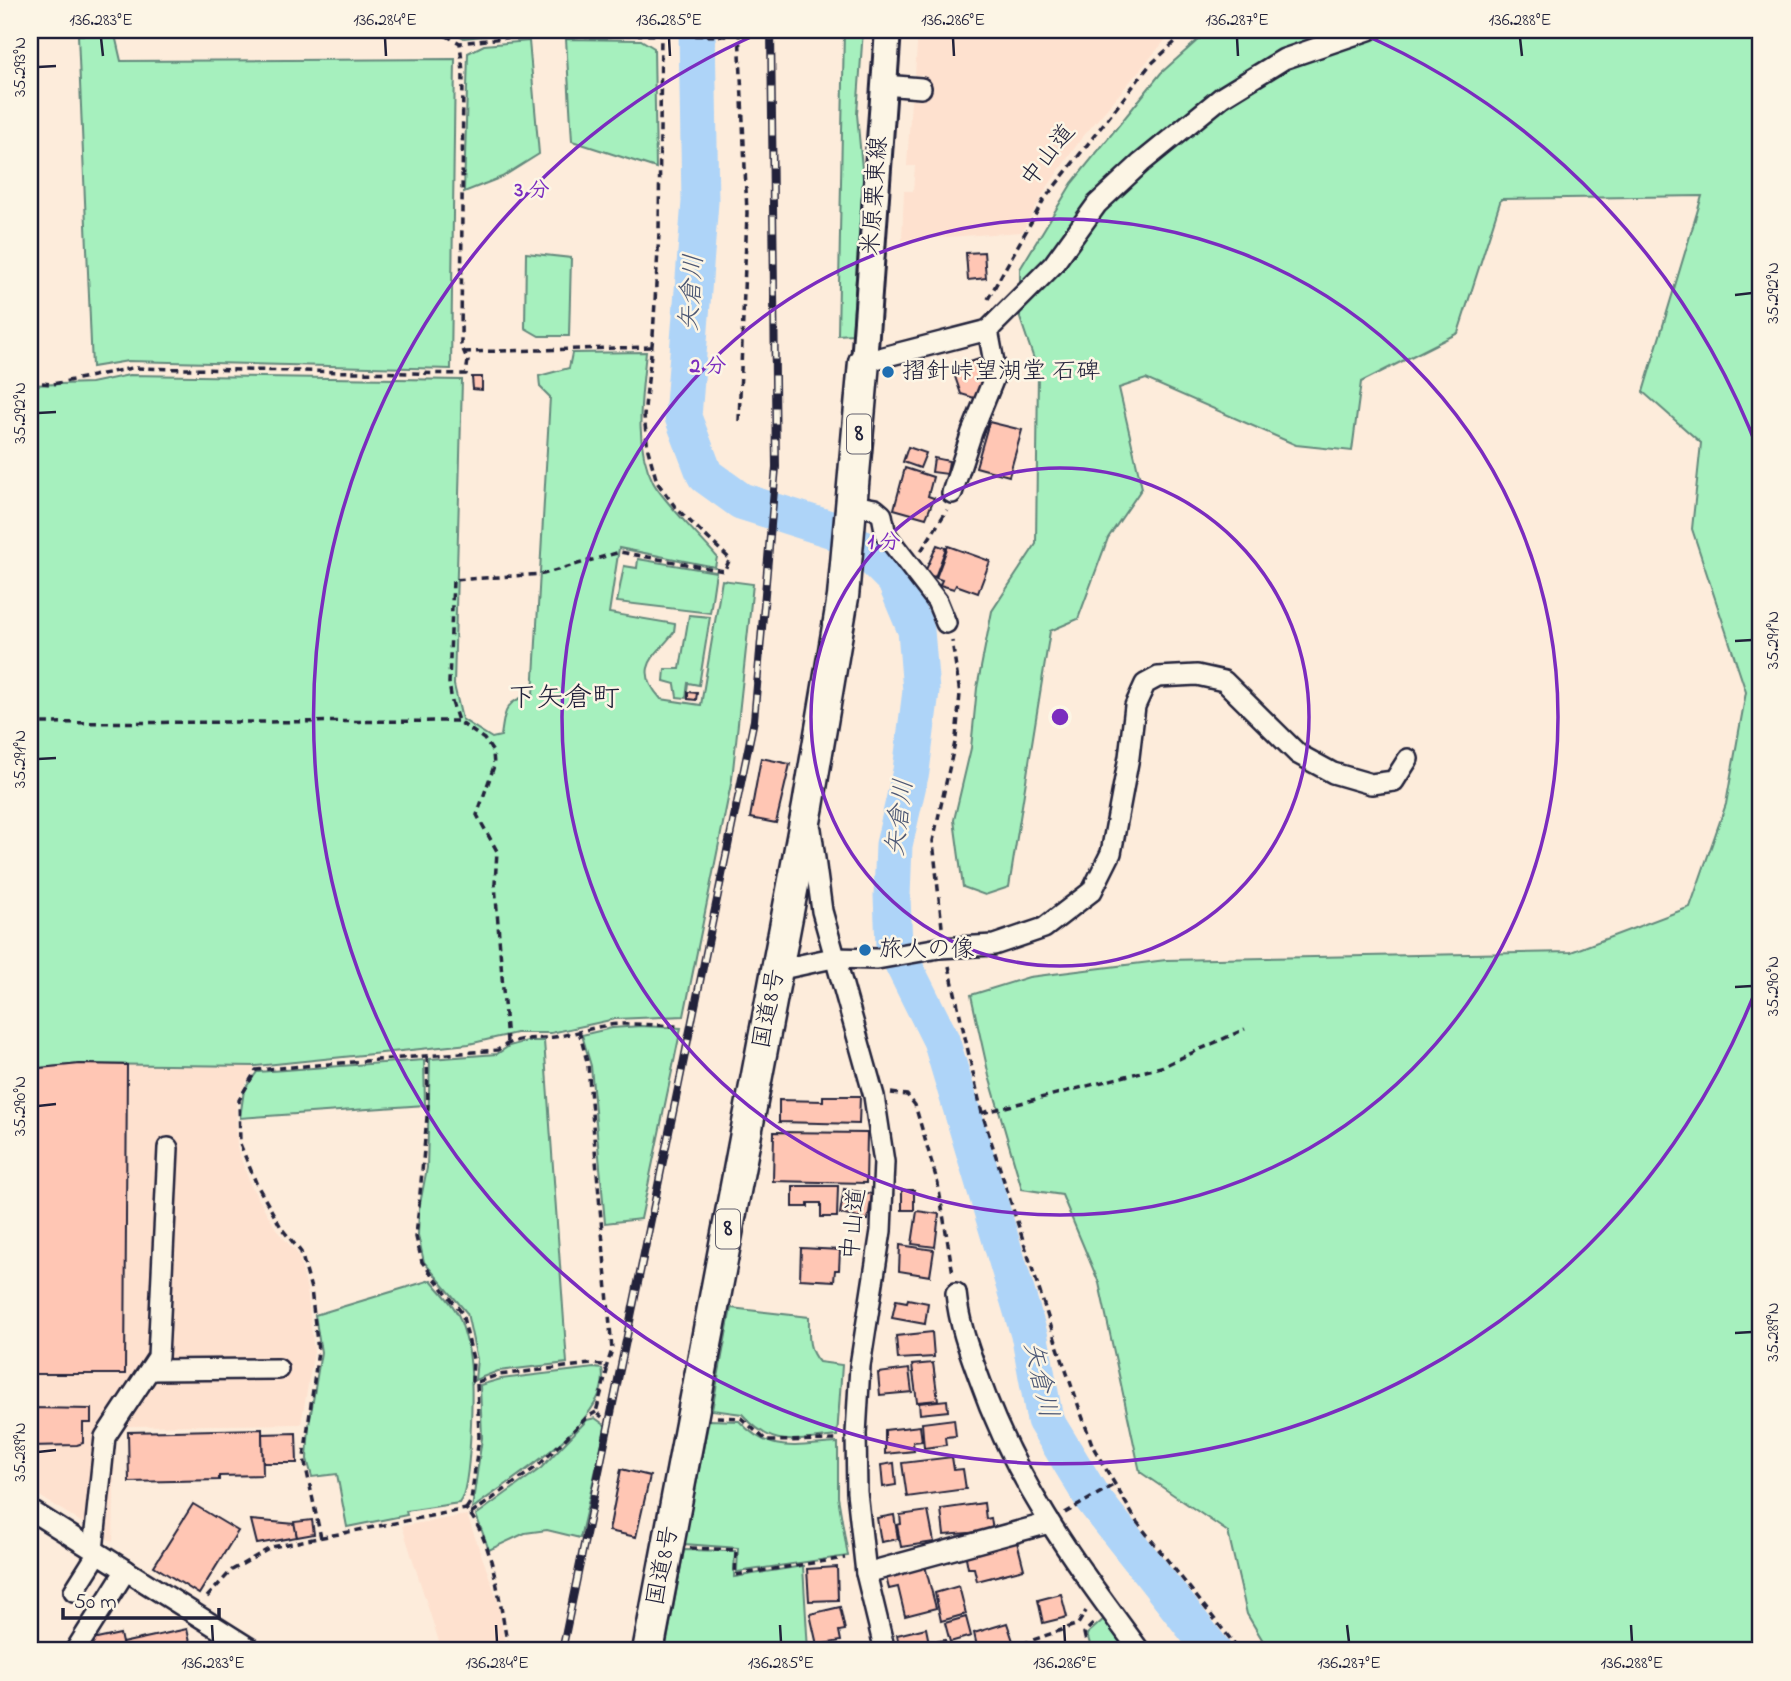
<svg xmlns="http://www.w3.org/2000/svg" width="1791" height="1681" viewBox="0 0 1791 1681" font-family="'Indie Flower','Klee One',sans-serif">
<style>
.built{fill:#fee1cf}
.green{fill:#a6f0be;stroke:#64897c;stroke-width:2}
.lines{fill:none;stroke-linecap:round;stroke-linejoin:round}
.river{stroke:#aed4f8;stroke-width:37}
.building{fill:#ffc6b4;stroke:#22223b;stroke-width:2}
.minor-casing{stroke:#22223b;stroke-width:24}
.major-casing{stroke:#22223b;stroke-width:30}
.highway-casing{stroke:#22223b;stroke-width:35}
.path{stroke:#22223b;stroke-width:3.5;stroke-dasharray:7 5;stroke-linecap:butt}
.minor{stroke:#fcf5e5;stroke-width:19}
.major{stroke:#fcf5e5;stroke-width:24}
.highway{stroke:#fcf5e5;stroke-width:30}
.rail-casing{stroke:#22223b;stroke-width:8}
.rail{stroke:#fcf5e5;stroke-width:5;stroke-dasharray:16;stroke-linecap:butt}
.ticks{fill:none;stroke:#22223b;stroke-width:2.5}
.ring{fill:none;stroke:#7b2cbf;stroke-width:3.5}
.poi-dot{fill:#1f6fb2;stroke:#fcf5e5;stroke-width:2.5}
.labels{text-anchor:middle;dominant-baseline:central;stroke-width:5;stroke-linejoin:round;paint-order:stroke}
.shield{fill:#fcf5e5;stroke:#63616e;stroke-width:2}
.shield-label{font-size:23px;font-weight:bold;fill:#22223b}
.street-label{font-size:24px;fill:#22223b;stroke:#fcf5e5}
.poi-label{font-size:24px;fill:#22223b;stroke:#fcf5e5;text-anchor:start}
.water-label{font-size:26px;font-style:italic;fill:#4c5774;stroke:#fcf5e5}
.quarter-label{font-size:28px;fill:#22223b;stroke:#fcf5e5}
.centre{fill:#7b2cbf;stroke:#fcf5e5;stroke-width:3.5}
.ring-label{font-size:21px;text-anchor:middle;font-weight:bold;fill:#7b2cbf;stroke:#fcf5e5;stroke-width:5;stroke-linejoin:round;paint-order:stroke}
.neatline{fill:none;stroke:#22223b;stroke-width:2.5}
.ticks-label{font-size:18px;text-anchor:middle;fill:#22223b}
</style>
<rect width="100%" height="100%" fill="#fdecdb"/>
<filter id="ink" filterUnits="userSpaceOnUse"><feTurbulence type="fractalNoise" baseFrequency=".0143" numOctaves="2"/><feDisplacementMap in="SourceGraphic" scale="14" xChannelSelector="R" yChannelSelector="G"/><feConvolveMatrix kernelMatrix="1 2 1 2 8 2 1 2 1" color-interpolation-filters="sRGB"/></filter>
<g filter="url(#ink)">
<!-- built -->
<g class="built">
<path d="M918 30H1174L1081 139 1046 189 1022 232 902 240 904 191H913L915 166H907L911 100H921L922 75H915Z"/>
<path d="M80 1064 256 1066 236 1101 237 1148 251 1186 278 1232 298 1254 307 1289 314 1352 301 1424 127 1426 115 1443 113 1542 30 1490V1069Z"/>
<path d="M467 1515 498 1601 506 1651H442L402 1526Z"/>
</g>
<!-- green -->
<g class="green">
<path d="M451 30H501V34L464 38Z"/>
<path d="M844 30H863L857 114 863 179 852 334 838 335Z"/>
<path d="M1209 30H1761V1651H1269L1247 1614 1228 1532 1140 1472 1099 1283 1062 1195 1022 1189 989 1076 971 995 1029 977 1166 960 1571 952 1690 907 1726 804 1746 692 1692 529 1701 443 1643 392 1702 196 1501 199 1458 333 1361 382 1352 451 1296 445 1146 379 1119 388 1142 488 1108 538 1078 619 1050 631 1009 887 985 895 963 887 954 820 971 748 977 688 992 611 1036 544 1038 371 1020 318V269L1072 183 1161 73Z"/>
<path d="M78 35H115L121 61 455 59 451 369 128 361 92 367Z"/>
<path d="M566 39 641 40 654 48 656 168 572 141Z"/>
<path d="M529 41 539 154 502 177 464 192 468 53 484 45Z"/>
<path d="M526 253 571 258 569 336H539L525 328Z"/>
<path d="M646 352C642 394 633 442 653 482 662 500 702 539 717 557L715 567 619 548 609 613 675 624 674 632C658 655 631 666 661 699L701 705 722 580 753 584 732 779 684 1016 615 1019 551 1033H516L469 1044 256 1066 80 1064 30 1069V385L91 383 129 375 462 380 454 685 462 719 492 738 501 736C505 709 505 701 533 694L550 397 540 387 539 376 569 368 572 353Z"/>
<path d="M638 559 716 572 710 613 617 602 624 566 637 568Z"/>
<path d="M689 615 710 617 699 685 688 683 686 698 677 697 675 684 664 681 665 669H680Z"/>
<path d="M641 1026 681 1028 641 1219 605 1223 591 1066 582 1035 612 1028Z"/>
<path d="M527 1041H544L567 1363 498 1371 475 1380 477 1359 467 1313 424 1262 418 1235 419 1209 427 1168 430 1059 497 1054 509 1046Z"/>
<path d="M424 1060 425 1105 240 1118 244 1090 257 1072Z"/>
<path d="M431 1280C440 1291 455 1305 460 1319 464 1331 469 1347 470 1360 473 1384 472 1489 459 1503L406 1511 407 1515 347 1527 337 1474 312 1477 307 1459 309 1425 321 1352 315 1315Z"/>
<path d="M731 1308 809 1317C809 1335 807 1349 819 1362L842 1365 837 1436C792 1440 774 1450 742 1414L712 1410Z"/>
<path d="M594 1368 602 1369C614 1420 506 1482 472 1509L482 1438 480 1385 501 1379Z"/>
<path d="M595 1418 606 1426 580 1538 547 1530 525 1533 489 1550 476 1515 541 1468 587 1420Z"/>
<path d="M709 1420 739 1421C771 1455 795 1445 838 1443V1497L848 1556 737 1572 738 1548 684 1544Z"/>
<path d="M684 1550 735 1551 734 1577 803 1566 808 1651H665Z"/>
<path d="M1104 1619 1127 1651H1092L1087 1634Z"/>
</g>
<g class="lines">
<!-- river -->
<path class="river" d="M697 30 700 202 683 417 705 475 741 501 833 530 864 549 895 580 916 630 921 691 911 771 894 845 892 896 894 946 941 1040 1030 1338 1045 1420 1093 1499 1213 1651"/>
</g>
<!-- building -->
<g class="building">
<path d="M984 252 986 278 968 280 966 253Z"/>
<path d="M979 359 985 377 981 400 961 394 952 368Z"/>
<path d="M472 377H482V390L473 389Z"/>
<path d="M989 422 1022 430 1009 476 976 467Z"/>
<path d="M908 447 926 453 920 468 903 462Z"/>
<path d="M934 458 949 461 947 474 932 472Z"/>
<path d="M905 468 933 477 928 496 934 498 926 518 894 509Z"/>
<path d="M937 545 946 548 935 577 924 574Z"/>
<path d="M948 546 990 561 978 593 956 585 954 589 940 585 942 580 936 578Z"/>
<path d="M688 692 697 693 696 700 688 699Z"/>
<path d="M761 758 790 764 776 823 750 818Z"/>
<path d="M80 1064 127 1065 125 1374H30V1069Z"/>
<path d="M823 1096H860L859 1124 779 1122V1100L823 1101Z"/>
<path d="M774 1132 867 1133 866 1183 773 1181Z"/>
<path d="M793 1186H838L837 1217H821V1203H808V1207H793Z"/>
<path d="M844 1189 872 1194 868 1220 840 1214Z"/>
<rect x="902" y="1190" width="12" height="20"/>
<path d="M917 1211 939 1214 935 1247 912 1244Z"/>
<path d="M900 1245 934 1250 930 1276 899 1271Z"/>
<path d="M801 1248 840 1250 839 1270H835L834 1281 800 1279Z"/>
<path d="M908 1299 928 1303 925 1324 892 1318 896 1300 907 1302Z"/>
<path d="M932 1332 934 1357 898 1359 896 1336Z"/>
<path d="M933 1363 938 1400 917 1402 912 1365Z"/>
<path d="M909 1369 912 1392 880 1395 878 1373Z"/>
<path d="M947 1400 948 1411 920 1414 919 1403Z"/>
<path d="M30 1408 91 1409V1423H83V1443L77 1445 30 1446Z"/>
<path d="M954 1419 956 1436 945 1437 946 1445 924 1448 922 1423Z"/>
<path d="M920 1426 922 1441 913 1442 914 1451 885 1454V1430Z"/>
<path d="M262 1429 263 1475 219 1476V1480L129 1482 128 1432Z"/>
<path d="M296 1433 297 1463H263L262 1434Z"/>
<path d="M952 1457 954 1470 963 1469 966 1489 907 1497 902 1463Z"/>
<path d="M894 1463 896 1485 883 1487 881 1465Z"/>
<path d="M621 1469 650 1476 636 1537 609 1531Z"/>
<path d="M984 1503 986 1519 991 1518 993 1531 944 1535 941 1509Z"/>
<path d="M193 1504 238 1531 199 1594 154 1566Z"/>
<path d="M928 1511 934 1542 901 1547 897 1525 901 1524 900 1515Z"/>
<path d="M894 1515 898 1539 881 1542 877 1518Z"/>
<path d="M251 1520 295 1524 297 1537 257 1544Z"/>
<path d="M312 1520 314 1534 297 1537 294 1522Z"/>
<path d="M1016 1538 1024 1569 977 1581 974 1568H968L965 1552Z"/>
<path d="M924 1562 936 1608 905 1616 898 1587 889 1589 885 1573Z"/>
<path d="M837 1567 838 1600 809 1601 807 1569Z"/>
<path d="M959 1586 966 1614 941 1621 935 1593Z"/>
<path d="M1061 1594 1067 1617 1043 1623 1038 1600Z"/>
<path d="M840 1607 845 1630 839 1631 841 1641 817 1645 810 1614Z"/>
<path d="M966 1617 971 1636 950 1642 945 1623Z"/>
<path d="M1007 1623 1013 1641 989 1651H978L974 1633Z"/>
<path d="M926 1628 929 1643 945 1640 948 1651H900L897 1635Z"/>
<path d="M187 1629 192 1651H85L83 1642 120 1634 122 1643Z"/>
</g>
<g class="lines">
<defs>
<g id="minor">
<path d="M884 85 921 88"/>
<path d="M864 362 988 330 1053 265 1097 204 1141 163 1222 97 1284 59 1369 30"/>
<path d="M952 493 972 432 996 373 988 330"/>
<path d="M853 505 875 509 882 515 886 535 937 601 946 623"/>
<path d="M811 829 822 911 874 1096 884 1162 881 1231 860 1366 856 1434 857 1492 866 1573 885 1651"/>
<path d="M777 970 833 958 877 959 939 948 994 945 1044 928 1092 891 1111 853 1129 757 1135 706 1145 684 1158 677 1197 675 1224 681 1298 754 1333 773 1371 784 1394 781 1408 759"/>
<path d="M956 1293C959 1323 968 1348 978 1375 1016 1484 1073 1560 1140 1651"/>
<path d="M150 1370 278 1369"/>
<path d="M30 1510 254 1651"/>
<path d="M93 1550 105 1437 158 1357 168 1148"/>
<path d="M866 1573 1049 1523"/>
<path d="M74 1591 98 1553"/>
<path d="M75 1651 126 1570"/>
</g>
<path id="major" d="M864 362 888 30"/>
<path id="highway" d="M648 1651 808 806 843 597 864 362"/>
</defs>
<!-- minor casing -->
<use href="#minor" class="minor-casing"/>
<!-- major casing -->
<use href="#major" class="major-casing"/>
<!-- highway casing -->
<use href="#highway" class="highway-casing"/>
<!-- path -->
<g class="path">
<path d="M435 30 460 43 547 33 728 36 735 30"/>
<path d="M30 34 95 30"/>
<path d="M988 299 1043 201 1149 66 1188 30"/>
<path d="M464 352 652 347"/>
<path d="M30 382 53 384 132 368 466 374 468 361 461 345 463 72 460 43"/>
<path d="M739 421 747 213 739 30"/>
<path d="M921 551 947 510"/>
<path d="M30 723 458 721"/>
<path d="M942 927 933 841 956 738 960 694 952 641"/>
<path d="M949 966 982 1113 1056 1342 1093 1447 1137 1522 1240 1651"/>
<path d="M579 1031 588 1065 612 1350 606 1368"/>
<path d="M507 1042 495 884 497 851 477 815 494 766 493 752 484 739 458 721 452 702 449 683 453 580 543 574 620 552 724 571 730 559 676 508 657 482 648 450 644 416 653 336 659 233 661 30"/>
<path d="M427 1056 428 1106 416 1237 422 1262 462 1313 473 1359 472 1381 474 1383 498 1375 591 1364 604 1365 607 1371 596 1412 602 1417"/>
<path d="M891 1093 907 1095 915 1105 938 1184 953 1274"/>
<path d="M982 1113 1161 1067 1245 1029"/>
<path d="M717 1417 741 1418 767 1441 837 1440"/>
<path d="M466 1509 471 1501 479 1437 477 1383"/>
<path d="M1065 1513 1115 1484"/>
<path d="M471 1514 539 1465 586 1418 596 1412"/>
<path d="M321 1538 304 1458 318 1351 311 1289 301 1252 282 1229 257 1185 240 1144 239 1100 256 1070 498 1050C513 1038 526 1039 544 1038 566 1037 588 1028 609 1025 634 1022 657 1026 681 1026"/>
<path d="M690 1548 736 1550 735 1575 845 1558"/>
<path d="M207 1597 232 1570 272 1547 466 1509C495 1541 500 1610 509 1651"/>
<path d="M1022 1644 1078 1624 1086 1611"/>
<path d="M1088 1651 1084 1633 1094 1623"/>
</g>
<!-- minor -->
<use href="#minor" class="minor"/>
<!-- major -->
<use href="#major" class="major"/>
<!-- highway -->
<use href="#highway" class="highway"/>
<defs>
<path id="rail" d="M562 1651 754 720 776 467 771 30"/>
</defs>
<!-- rail casing -->
<use href="#rail" class="rail-casing"/>
<!-- rail -->
<use href="#rail" class="rail"/>
</g>
</g>
<!-- ticks -->
<path class="ticks" d="M101 38 103 56M385 38 386 56M669 38 670 56M953 38 954 56M1237 38 1238 56M1520 38 1522 56M38 67 56 66M1735 295 1752 293M38 413 56 412M1735 641 1752 640M38 759 56 758M1735 987 1752 986M38 1106 56 1104M1735 1333 1752 1332M38 1452 56 1450M212 1625 213 1642M496 1625 497 1642M780 1625 781 1642M1064 1625 1065 1642M1347 1625 1349 1642M1631 1625 1632 1642"/>
<!-- distance rings -->
<g class="ring">
<circle cx="1060" cy="717" r="249"/>
<circle cx="1060" cy="717" r="498"/>
<path d="M1760 979A747 747 0 1 1 762 32M1358 32A747 747 0 0 1 1760 455"/>
</g>
<!-- markers -->
<g class="poi-dot">
<circle cx="888" cy="372" r="7"/>
<circle cx="865" cy="950" r="7"/>
</g>
<g class="labels">
<!-- shield labels -->
<g class="shield">
<rect x="847" y="414.5" width="24" height="39" rx="5"/>
<rect x="716" y="1209.5" width="24" height="39" rx="5"/>
</g>
<g class="shield-label">
<text x="859" y="434">8</text>
<text x="728" y="1229">8</text>
</g>
<!-- street labels -->
<g class="street-label">
<text transform="translate(1049 156) rotate(-52)">中山道</text>
<text transform="translate(876 196) rotate(-86)">米原栗東線</text>
<text transform="translate(770 1009) rotate(-79)">国道8号</text>
<text transform="translate(855 1224) rotate(-84)">中山道</text>
<text transform="translate(664 1566) rotate(-79)">国道8号</text>
</g>
<!-- poi labels -->
<g class="poi-label">
<text x="902" y="372">摺針峠望湖堂 石碑</text>
<text x="879" y="950">旅人の像</text>
</g>
<!-- water labels -->
<g class="water-label">
<text transform="translate(693 293) rotate(-86)">矢倉川</text>
<text transform="translate(901 818) rotate(-83)">矢倉川</text>
<text transform="translate(1039 1380) rotate(77)">矢倉川</text>
</g>
<!-- quarter labels -->
<g class="quarter-label">
<text x="564" y="699">下矢倉町</text>
</g>
</g>
<circle cx="1060" cy="717" r="10" class="centre"/>
<g class="ring-label">
<text x="532" y="196">3 分</text>
<text x="708" y="372">2 分</text>
<text x="884" y="548">1 分</text>
</g>
<!-- margin -->
<rect width="1791" height="1681" fill="none" stroke="#fcf5e5" stroke-width="77"/>
<!-- scale -->
<path d="M63 1608v10h156v-10" fill="none" stroke="#22223b" stroke-width="3.5"/>
<text x="74" y="1608" font-size="21" fill="#22223b" stroke="#fcf5e5" stroke-width="5" paint-order="stroke">50 m</text>
<rect x="38" y="38" width="1714" height="1604" class="neatline"/>
<g class="ticks-label">
<text x="101" y="25">136.283°E</text>
<text x="385" y="25">136.284°E</text>
<text x="669" y="25">136.285°E</text>
<text x="953" y="25">136.286°E</text>
<text x="1237" y="25">136.287°E</text>
<text x="1520" y="25">136.288°E</text>
<text transform="translate(19 67) rotate(-90)" y="6">35.293°N</text>
<text transform="translate(1772 293) rotate(-90)" y="6">35.292°N</text>
<text transform="translate(19 413) rotate(-90)" y="6">35.292°N</text>
<text transform="translate(1772 640) rotate(-90)" y="6">35.291°N</text>
<text transform="translate(19 759) rotate(-90)" y="6">35.291°N</text>
<text transform="translate(1772 986) rotate(-90)" y="6">35.290°N</text>
<text transform="translate(19 1106) rotate(-90)" y="6">35.290°N</text>
<text transform="translate(1772 1332) rotate(-90)" y="6">35.289°N</text>
<text transform="translate(19 1452) rotate(-90)" y="6">35.289°N</text>
<text x="213" y="1668">136.283°E</text>
<text x="497" y="1668">136.284°E</text>
<text x="781" y="1668">136.285°E</text>
<text x="1065" y="1668">136.286°E</text>
<text x="1349" y="1668">136.287°E</text>
<text x="1632" y="1668">136.288°E</text>
</g>
</svg>
